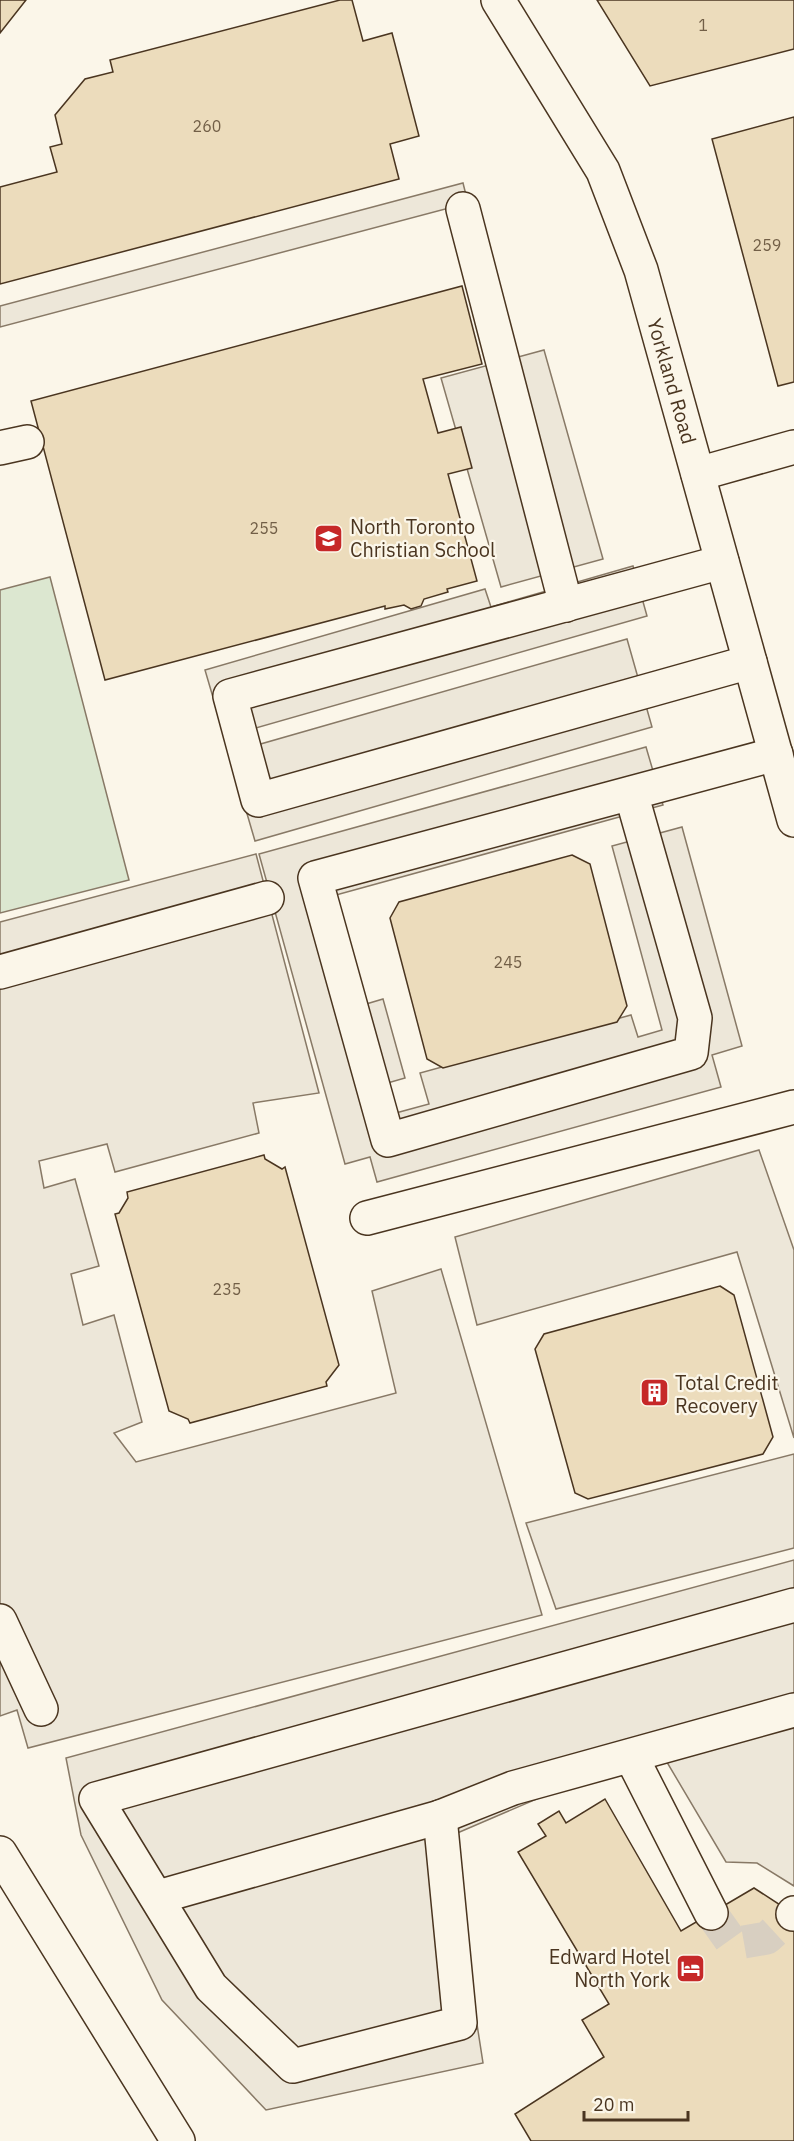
<svg xmlns="http://www.w3.org/2000/svg" width="794" height="2141" viewBox="0 0 794 2141" font-family="'IBM Plex Sans',sans-serif">
<style>
.green{fill:#dce7d0;stroke:#887966;stroke-width:1.5}
.parking{fill:#ede7d9;stroke:#887966;stroke-width:1.5}
.building{fill:#ecdcbc;stroke:#4a3520;stroke-width:1.5}
.lines{fill:none;stroke-linecap:round;stroke-linejoin:round}
.minor-tunnel{stroke:#d8cfc1;stroke-width:33;stroke-dasharray:33 16;stroke-linecap:butt}
.minor-casing{stroke:#4a3520;stroke-width:36}
.highway-casing{stroke:#4a3520;stroke-width:36}
.minor{stroke:#fbf6e9;stroke-width:33}
.highway{stroke:#fbf6e9;stroke-width:33}
.labels{text-anchor:middle;dominant-baseline:central;stroke-width:4.5;stroke-linejoin:round;paint-order:stroke}
.number-label{font-size:16px;fill:#725f47}
.street-label{font-size:20px;fill:#4a3520;stroke:#fbf6e9}
.poi-label{font-size:20px;fill:#4a3520;stroke:#fbf6e9;text-anchor:start}
</style>
<rect width="100%" height="100%" fill="#fbf6e9"/>
<!-- green -->
<path class="green" d="M50 577 129 880 0 913V590Z"/>
<!-- parking -->
<g class="parking">
<path d="M463 183 468 203 0 327V306Z"/>
<path d="M544 350 603 559 501 587 441 378Z"/>
<path d="M633 566 647 616 252 729 257 745 627 639 652 727 255 841 205 670 485 589 491 607Z"/>
<path d="M646 747 663 805 325 898 356 1007 383 999 405 1078 384 1084 392 1114 429 1104 420 1073 631 1015 638 1037 662 1030 612 846 682 827 742 1046 712 1055 721 1087 377 1182 370 1157 345 1164 259 854Z"/>
<path d="M256 854 319 1093 253 1103 259 1133 115 1172 107 1144 39 1161 44 1188 75 1179 99 1266 71 1274 83 1325 114 1315 142 1422 114 1433 136 1462 396 1393 372 1291 441 1269 542 1615 28 1748 17 1710 0 1716V922Z"/>
<path d="M759 1150 794 1250V1438L737 1252 477 1325 455 1237Z"/>
<path d="M794 1454V1548L556 1609 526 1523Z"/>
<path d="M794 1560V1886L757 1863 726 1862 658 1747 448 1837 483 2063 266 2110 162 2000 81 1835 66 1758Z"/>
</g>
<!-- building -->
<g class="building">
<path d="M0 0H26L0 33Z"/>
<path d="M340 0H352L363 41 392 33 419 136 390 144 399 179 0 284V187L57 172 50 147 62 144 55 115 85 79 113 72 110 60Z"/>
<path d="M597 0H794V49L650 86Z"/>
<path d="M794 117V382L778 386 712 139Z"/>
<path d="M462 286 482 364 423 379 438 433 461 427 472 468 448 474 477 581 447 589 448 592 424 599 421 606 411 609 404 605 385 609V606L105 680 31 401Z"/>
<path d="M572 855 590 864 627 1006 617 1022 443 1068 427 1059 390 918 399 902Z"/>
<path d="M264 1155 265 1159 282 1169 285 1167 339 1365 326 1382 327 1386 190 1423 188 1419 169 1411 115 1214 119 1213 128 1198 127 1192Z"/>
<path d="M720 1286 734 1295 773 1437 763 1454 588 1499 575 1493 535 1349 544 1334Z"/>
<path d="M605 1799 681 1931 754 1888 794 1914V2141H531L515 2114 604 2057 582 2020 609 2004 518 1852 546 1836 538 1824 559 1811 566 1823Z"/>
</g>
<g class="lines">
<!-- minor-tunnel -->
<path class="minor-tunnel" d="M711 1913 733 1944 767 1938 793 1914"/>
<defs>
<g id="minor">
<path d="M498 0 603 171 641 270 794 820"/>
<path d="M463 209 566 605"/>
<path d="M0 448 27 442"/>
<path d="M698 474 794 447"/>
<path d="M722 562 230 696 258 800 750 662"/>
<path d="M631 793 695 1018 691 1053 388 1140 315 878C469 836 622 796 776 754"/>
<path d="M0 972 267 898"/>
<path d="M367 1218 794 1107"/>
<path d="M0 1621 41 1709"/>
<path d="M631 1756 711 1913"/>
<path d="M440 1817 460 2023 293 2066 211 1987 96 1799 794 1605"/>
<path d="M158 1897 440 1817 513 1788 794 1710"/>
<path d="M793 1914 794 1913"/>
</g>
<path id="highway" d="M0 1853 178 2141"/>
</defs>
<!-- minor casing -->
<use href="#minor" class="minor-casing"/>
<!-- highway casing -->
<use href="#highway" class="highway-casing"/>
<!-- minor -->
<use href="#minor" class="minor"/>
<!-- highway -->
<use href="#highway" class="highway"/>
</g>
<!-- icons -->
<defs>
<symbol id="school-square" viewBox="-11 -11 22 22"><rect x="-9" y="-9" width="18" height="18" rx="4" fill="#c62828" stroke="#fbf6e9"/><path d="M0-5L7-2L0 1L-7-2ZM-4 1L0 2.5L4 1V4Q0 6-4 4Z" fill="#fff"/></symbol>
<symbol id="building-square" viewBox="-11 -11 22 22"><rect x="-9" y="-9" width="18" height="18" rx="4" fill="#c62828" stroke="#fbf6e9"/><path d="M-4-6H4V6H1V3H-1V6H-4ZM-2.5-4.3h1.7v1.8h-1.7ZM.8-4.3h1.7v1.8H.8ZM-2.5-1h1.7V.8h-1.7ZM.8-1h1.7V.8H.8Z" fill="#fff"/></symbol>
<symbol id="hotel-square" viewBox="-11 -11 22 22"><rect x="-9" y="-9" width="18" height="18" rx="4" fill="#c62828" stroke="#fbf6e9"/><path d="M-6-4.5h1.5V1H6V5H4.5V3h-9V5H-6ZM-4 0a1.8 1.8 0 1 1 3.6 0ZM.5 0V-2.5h3Q6-2.5 6 0Z" fill="#fff"/></symbol>
</defs>
<g fill-rule="evenodd">
<use href="#school-square" x="312" y="522" width="33" height="33"/>
<use href="#building-square" x="638" y="1376" width="33" height="33"/>
<use href="#hotel-square" x="674" y="1952" width="33" height="33"/>
</g>
<g class="labels">
<!-- number labels -->
<g class="number-label">
<text x="703" y="25">1</text>
<text x="207" y="126">260</text>
<text x="767" y="245">259</text>
<text x="264" y="528">255</text>
<text x="508" y="962">245</text>
<text x="227" y="1289">235</text>
</g>
<!-- street labels -->
<g class="street-label">
<text transform="translate(672 381) rotate(74)">Yorkland Road</text>
</g>
<!-- poi labels -->
<g class="poi-label">
<text x="350" y="526">North Toronto<tspan x="350" dy="23">Christian School</tspan></text>
<text x="675" y="1382">Total Credit<tspan x="675" dy="23">Recovery</tspan></text>
<text x="670" y="1956" text-anchor="end">Edward Hotel<tspan x="670" dy="23">North York</tspan></text>
</g>
</g>
<!-- scale -->
<path d="M584 2111v9h104v-9" fill="none" stroke="#4a3520" stroke-width="3"/>
<text x="593" y="2111" font-size="18" fill="#4a3520" stroke="#fbf6e9" stroke-width="4.5" paint-order="stroke">20 m</text>
</svg>
